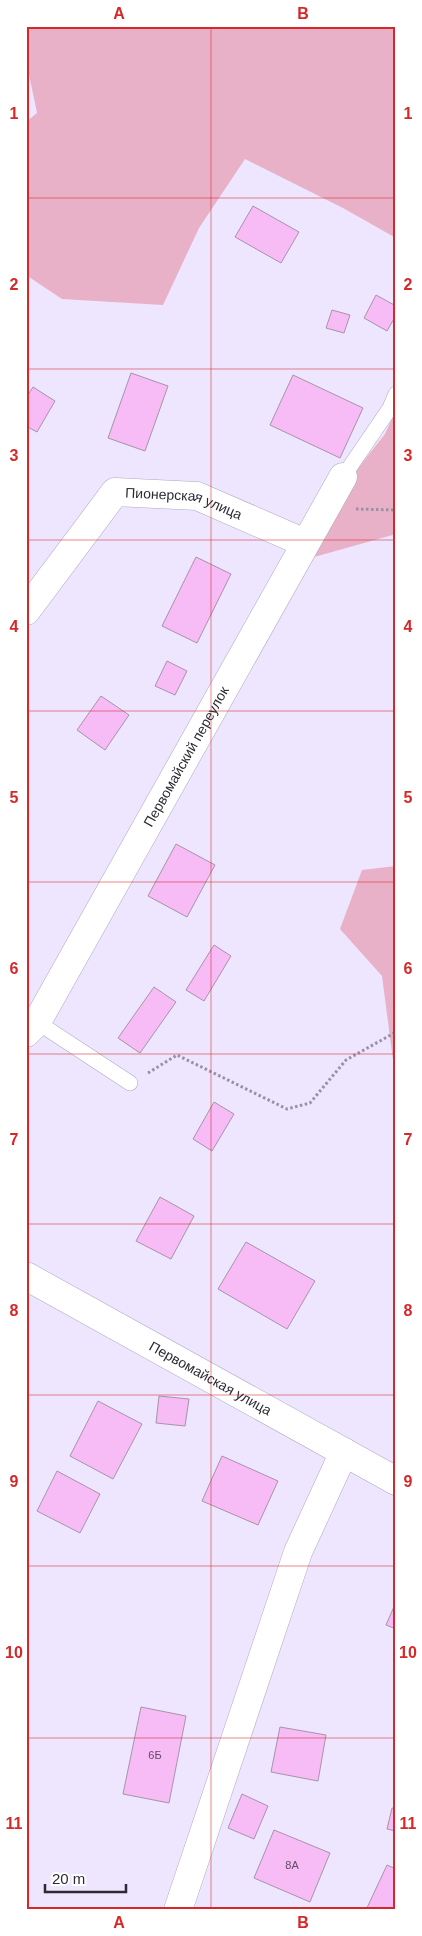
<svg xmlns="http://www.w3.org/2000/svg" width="422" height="1936" viewBox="0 0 422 1936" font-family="Arial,sans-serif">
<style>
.green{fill:#e9b1c8}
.building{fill:#f7bbf6;stroke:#a794a7}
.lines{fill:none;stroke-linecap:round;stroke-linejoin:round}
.lane-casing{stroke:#b1a8c0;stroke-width:16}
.street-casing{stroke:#b1a8c0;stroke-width:29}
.path{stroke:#9891a3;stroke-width:3;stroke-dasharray:2.5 2.5;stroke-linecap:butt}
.lane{stroke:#fff;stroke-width:15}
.street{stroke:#fff;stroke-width:28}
.grid{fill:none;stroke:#d62828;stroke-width:1;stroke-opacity:0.55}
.labels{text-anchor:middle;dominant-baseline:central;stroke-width:4;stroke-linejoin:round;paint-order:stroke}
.number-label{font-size:11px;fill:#604e64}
.street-label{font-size:14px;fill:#2d2a33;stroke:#fff}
.neatline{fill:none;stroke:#d62828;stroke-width:2}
.grid-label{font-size:16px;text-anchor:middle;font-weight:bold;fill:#d62828}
</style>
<rect width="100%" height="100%" fill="#eee5fe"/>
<!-- green -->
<g class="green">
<path d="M26 26H396V238L343 208 245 159 199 228 163 305 62 299 26 275V122L37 113 26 60Z"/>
<path d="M396 410V534L300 561 347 482 385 434Z"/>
<path d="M396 866V1083L382 976 340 929 362 870Z"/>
</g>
<!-- building -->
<g class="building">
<path d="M253 206 299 232 281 263 235 237Z"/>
<path d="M376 295 396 306V315L387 331 364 318Z"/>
<path d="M332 310 350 315 344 333 326 328Z"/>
<path d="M131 373 168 386 145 451 108 438Z"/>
<path d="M293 375 363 408 340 458 270 425Z"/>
<path d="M33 387 55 401 37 432 26 426V398Z"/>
<path d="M196 557 231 574 197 643 162 626Z"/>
<path d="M167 661 187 671 175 695 155 686Z"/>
<path d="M101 696 129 715 105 750 77 730Z"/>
<path d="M176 844 215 865 187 917 148 896Z"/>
<path d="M214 945 231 956 204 1001 186 990Z"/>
<path d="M154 987 176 1002 140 1053 118 1038Z"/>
<path d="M214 1102 234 1114 212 1151 193 1139Z"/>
<path d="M160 1197 194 1216 171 1259 136 1241Z"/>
<path d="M246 1242 315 1281 287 1329 218 1289Z"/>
<path d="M159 1396 189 1399 185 1426 156 1423Z"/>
<path d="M98 1401 142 1424 113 1479 70 1456Z"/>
<path d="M222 1456 278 1481 258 1525 202 1501Z"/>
<path d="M57 1471 100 1494 80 1533 37 1511Z"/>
<path d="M396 1602V1629L386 1625Z"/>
<path d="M141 1707 186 1716 169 1803 123 1794Z"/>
<path d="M280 1727 326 1735 318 1781 271 1772Z"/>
<path d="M242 1794 268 1806 254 1839 228 1828Z"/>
<path d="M392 1808 396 1809V1831L387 1829Z"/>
<path d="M274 1830 330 1853 310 1902 254 1878Z"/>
<path d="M387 1865 396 1869 395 1910H366Z"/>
</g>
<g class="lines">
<defs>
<g id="lane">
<path d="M343 477 390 408 396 394"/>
<path d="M37 1022 130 1083"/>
</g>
<g id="street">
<path id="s1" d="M26 611 115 492 197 496 305 543"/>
<path id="s2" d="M26 1033 37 1022 343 477"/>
<path id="s3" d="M26 1276 396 1481"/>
<path d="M178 1910 298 1552 344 1452"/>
</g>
</defs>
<!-- lane casing -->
<use href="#lane" class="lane-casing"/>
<!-- street casing -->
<use href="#street" class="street-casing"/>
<!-- path -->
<g class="path">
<path d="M356 509 396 510"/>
<path d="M148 1073 177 1055 287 1109 310 1103 346 1060 396 1032"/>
</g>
<!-- lane -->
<use href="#lane" class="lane"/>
<!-- street -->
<use href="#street" class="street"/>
</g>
<!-- grid -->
<path class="grid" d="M211 26V1910M26 198H396M26 369H396M26 540H396M26 711H396M26 882H396M26 1054H396M26 1224H396M26 1395H396M26 1566H396M26 1738H396"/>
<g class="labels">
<!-- number labels -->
<g class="number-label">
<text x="155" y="1755">6Б</text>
<text x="292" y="1865">8А</text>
</g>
<!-- street labels -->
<g class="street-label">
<text stroke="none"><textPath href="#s1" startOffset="219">Пионерская улица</textPath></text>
<text stroke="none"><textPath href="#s2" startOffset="320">Первомайский переулок</textPath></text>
<text stroke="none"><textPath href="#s3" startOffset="211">Первомайская улица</textPath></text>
</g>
</g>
<!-- border -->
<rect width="422" height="1936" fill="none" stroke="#ffffff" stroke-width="55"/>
<!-- scale -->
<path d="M45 1884v8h81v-8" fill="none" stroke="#2d2a33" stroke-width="2.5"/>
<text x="52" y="1884" font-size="15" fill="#2d2a33" stroke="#ffffff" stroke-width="4" paint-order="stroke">20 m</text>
<rect x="28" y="28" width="366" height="1880" class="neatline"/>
<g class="grid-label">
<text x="119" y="19">A</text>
<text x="303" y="19">B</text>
<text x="14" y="119">1</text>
<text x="408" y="119">1</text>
<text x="14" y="290">2</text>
<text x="408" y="290">2</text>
<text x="14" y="461">3</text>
<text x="408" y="461">3</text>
<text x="14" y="632">4</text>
<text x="408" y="632">4</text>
<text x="14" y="803">5</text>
<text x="408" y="803">5</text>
<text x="14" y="974">6</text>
<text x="408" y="974">6</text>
<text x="14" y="1145">7</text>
<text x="408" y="1145">7</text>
<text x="14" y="1316">8</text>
<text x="408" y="1316">8</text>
<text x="14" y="1487">9</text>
<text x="408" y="1487">9</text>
<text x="14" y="1658">10</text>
<text x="408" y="1658">10</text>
<text x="14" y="1829">11</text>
<text x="408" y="1829">11</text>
<text x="119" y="1928">A</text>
<text x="303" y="1928">B</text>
</g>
</svg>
